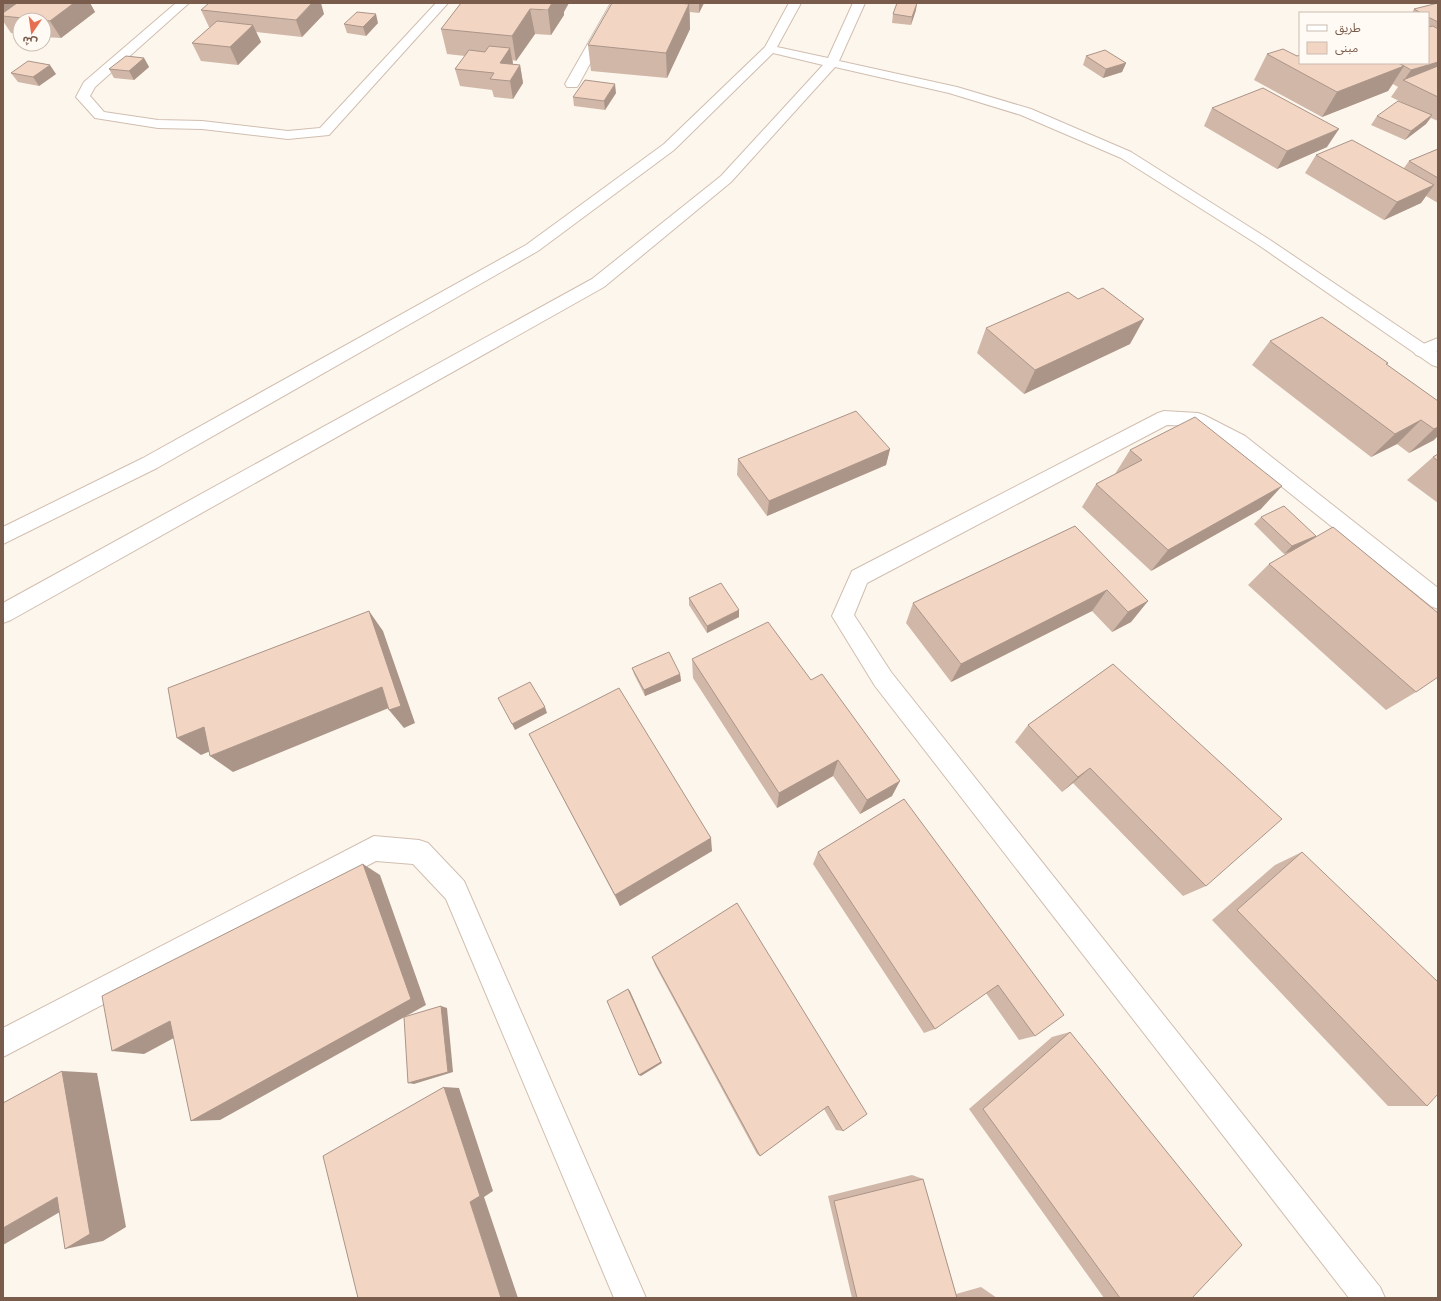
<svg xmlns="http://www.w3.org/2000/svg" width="1441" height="1301" viewBox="0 0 1441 1301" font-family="'IBM Plex Sans','Noto Sans Arabic',sans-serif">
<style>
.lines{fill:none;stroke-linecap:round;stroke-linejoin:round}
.minor-casing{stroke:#d1beb0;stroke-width:2}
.tertiary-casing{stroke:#d1beb0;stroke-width:2}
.minor{fill:#fff;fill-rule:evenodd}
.tertiary{fill:#fff;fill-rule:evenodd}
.wall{fill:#d1b7a8}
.shaded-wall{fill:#aa9588}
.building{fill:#f3d5c3;stroke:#aa9588}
</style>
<rect width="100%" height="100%" fill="#fdf6ec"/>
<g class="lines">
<defs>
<g id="minor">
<path d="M176 3H189L95 87 90 96 104 112 158 120 202 121 288 131 320 128 436 3H448L329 135 288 139 202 129 158 128 95 118 76 97 84 82Z"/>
<path d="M611 3H623L579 84 577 87H567L565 84Z"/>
<path d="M1438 338V351L1422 357 1416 355 1413 351 1416 347Z"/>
<path d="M1164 411 1198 413 1204 415 1245 436 1438 588V609L1431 606 1231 446 1195 426 1167 425 867 583 854 615 891 672 1380 1287 1385 1298H1349L875 686 832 616 852 571 1158 413Z"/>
<path d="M374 836 419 840 428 843 464 881 646 1298H614L446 899 413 864 376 861 3 1057V1028Z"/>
</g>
<path id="tertiary" d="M789 3H801L777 47 828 58 853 3H865L839 61 957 87 1031 109 1131 152 1267 238 1438 353V367L1432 365 1257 244 1121 158 1021 115 949 93 835 67 731 182 604 287 11 620 3 623V603L592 279 721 176 823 65 773 53 674 150 538 251 157 468 3 544V527L143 458 526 245 664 144 765 47Z"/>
</defs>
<!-- minor casing -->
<use href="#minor" class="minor-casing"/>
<!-- tertiary casing -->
<use href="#tertiary" class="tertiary-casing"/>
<!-- minor -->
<use href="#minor" class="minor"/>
<!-- tertiary -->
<use href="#tertiary" class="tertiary"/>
</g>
<!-- wall -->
<g class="wall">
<path d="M3 3H90L95 12 61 38 44 37V20H20V34L11 33 3 21Z"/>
<path d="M461 3 564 12V15L551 35 535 34 516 61 513 60V64L520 65 523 83 513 99 494 97 492 90 460 86 455 69 465 56 447 54 441 29Z"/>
<path d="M612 3H704L699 13 690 12V29L667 78 591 71 588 45Z"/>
<path d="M1438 3V121L1431 118 1426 124 1405 140 1371 125 1377 116 1403 103 1391 97 1398 87 1393 84 1388 91 1322 117 1254 80 1267 54 1428 63V13H1412L1414 9Z"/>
<path d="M201 10 324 14 302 37 256 32 261 42 238 65 201 61 192 43 210 27H209Z"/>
<path d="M916 10 911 25 892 23 893 14Z"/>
<path d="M378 23 366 36 347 33 344 24Z"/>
<path d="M1086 56 1126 63 1122 72 1103 78 1083 65Z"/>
<path d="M144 58 149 67 134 80 114 78 109 69Z"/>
<path d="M11 73 56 74 39 86 18 82Z"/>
<path d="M616 93 605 110 574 106 573 97Z"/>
<path d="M1212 108 1327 147 1277 169 1204 126Z"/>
<path d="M1438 149V203L1426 196 1421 203 1384 220 1305 173 1316 155 1404 168 1409 161Z"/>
<path d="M986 328 1130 344 1024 394 977 353Z"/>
<path d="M1270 341 1388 363 1387 365 1438 401 1434 440 1409 453 1397 444 1371 457 1252 365Z"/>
<path d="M890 449 886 465 767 516 737 475 738 459Z"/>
<path d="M1130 450 1261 509 1151 571 1082 507 1096 484 1115 474Z"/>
<path d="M1438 454V503L1407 480 1433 457Z"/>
<path d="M1261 517 1313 538 1416 692 1386 710 1248 585 1269 564 1292 551 1284 554 1254 524Z"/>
<path d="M1075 526 1148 601 1131 622 1112 632 1092 611 951 682 906 623 913 603Z"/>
<path d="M689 598 739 610V617L707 633 689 605Z"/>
<path d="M692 659 892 796 860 814 833 776 777 808 693 678Z"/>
<path d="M1113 664 1206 886 1183 896 1073 783 1062 792 1015 742 1028 725Z"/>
<path d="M632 668 680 674 681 681 645 696 634 674Z"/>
<path d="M529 734 712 851 620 906Z"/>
<path d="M904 799 1035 1036 1019 1040 986 993 935 1029 924 1033 813 864 818 852Z"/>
<path d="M1302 852 1427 1106H1388L1212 920 1275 865Z"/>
<path d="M737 903 843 1131 836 1130 824 1109 760 1156 757 1154 655 965 652 957Z"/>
<path d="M1070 1032 1192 1298H1104L969 1109 1052 1037Z"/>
<path d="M912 1175 923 1179 956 1294 981 1287 997 1298H852L828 1196Z"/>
</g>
<!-- shaded-wall -->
<g class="shaded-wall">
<path d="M3 3H40L3 16Z"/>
<path d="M74 3H90L95 12 61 38 50 21Z"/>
<path d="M312 3H321L324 14 302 37 296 20Z"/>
<path d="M552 3H569L564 12V15L551 35 548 10Z"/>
<path d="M699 3H704L699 13Z"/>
<path d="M917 3 916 10 911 25 912 17Z"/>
<path d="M689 4 690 29 667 78 666 53Z"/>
<path d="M530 9 535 34 516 61 512 36Z"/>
<path d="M376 14 378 23 366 36 363 27Z"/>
<path d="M253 25 261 42 238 65 230 47Z"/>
<path d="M510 48 513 65 500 63Z"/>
<path d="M144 58 149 67 134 80 129 71Z"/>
<path d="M1438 62V76L1404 80 1411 70Z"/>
<path d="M1126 63 1122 72 1103 78 1106 69Z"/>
<path d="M50 65 56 74 39 86 33 77Z"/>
<path d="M520 65 523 83 513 99 510 81Z"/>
<path d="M1404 66 1388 91 1322 117 1337 92Z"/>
<path d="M615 84 616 93 605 110 604 101Z"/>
<path d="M1432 115 1426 124 1405 140 1411 131Z"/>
<path d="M1339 129 1327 147 1277 169 1287 151Z"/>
<path d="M1434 185 1421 203 1384 220 1397 202Z"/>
<path d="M1144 319 1130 344 1024 394 1035 370Z"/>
<path d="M1421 420 1397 444 1371 457 1395 434Z"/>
<path d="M1438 427V436L1434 440 1409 453 1434 429Z"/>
<path d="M890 449 886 465 767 516 769 501Z"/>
<path d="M1282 486 1261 509 1151 571 1168 550Z"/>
<path d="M1316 536 1308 544 1284 554 1292 546Z"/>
<path d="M1107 590 1092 611 951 682 961 664Z"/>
<path d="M1148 601 1131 622 1112 632 1128 612Z"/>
<path d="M739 610V617L707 633V626Z"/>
<path d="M369 611 383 631 415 723 404 728 389 710Z"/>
<path d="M680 674 681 681 645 696 644 690Z"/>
<path d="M382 687 396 705 233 772 210 756Z"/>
<path d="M545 707 547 713 515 730 512 724Z"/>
<path d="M204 727 227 744 201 755 177 738Z"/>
<path d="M838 760 833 776 777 808 779 793Z"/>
<path d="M1090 768 1073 783 1062 792 1078 777Z"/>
<path d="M900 781 892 796 860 814 867 800Z"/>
<path d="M711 838 712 851 620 906 615 895Z"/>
<path d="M363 864 380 875 426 1005 220 1120 191 1121Z"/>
<path d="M628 989 630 991 662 1063 641 1076 639 1075Z"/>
<path d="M441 1006 447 1008 453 1072 414 1084 408 1083Z"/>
<path d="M170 1021 198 1025 144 1054 112 1051Z"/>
<path d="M62 1071 97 1073 126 1227 103 1241 65 1249 84 1198 3 1245V1228L57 1197Z"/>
<path d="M444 1087 459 1088 493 1191 484 1197 518 1298H501L470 1202Z"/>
</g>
<!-- building -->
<g class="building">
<path d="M17 3H74L50 21 3 16V13Z"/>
<path d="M209 3H312L296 20 201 10Z"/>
<path d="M461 3H552L548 10 530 9 512 36 441 29Z"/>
<path d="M612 3H677L689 4 666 53 588 45Z"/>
<path d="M897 3H917L912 17 893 14Z"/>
<path d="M1438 3V22L1428 17V13H1421L1414 9Z"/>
<path d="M357 12 376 14 363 27 344 24Z"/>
<path d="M217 21 253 25 230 47 192 43Z"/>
<path d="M1433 26 1438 29V62L1411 70 1399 63H1428V27Z"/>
<path d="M489 46 510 48 500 63 520 65 510 81 490 79 494 73 455 69 469 50 485 52Z"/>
<path d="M1283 49 1297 56 1300 55V63H1398L1404 66 1337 92 1267 54Z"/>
<path d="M1105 50 1126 63 1106 69 1086 56Z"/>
<path d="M126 56 144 58 129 71 109 69Z"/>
<path d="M28 61 50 65 33 77 11 73Z"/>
<path d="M1438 66V97L1403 80Z"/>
<path d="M585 80 615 84 604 101 573 97Z"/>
<path d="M1263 88 1339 129 1287 151 1212 108Z"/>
<path d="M1398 101 1432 115 1411 131 1377 116Z"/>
<path d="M1352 140 1434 185 1397 202 1316 155Z"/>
<path d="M1438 149V178L1409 161Z"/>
<path d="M1103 288 1144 319 1035 370 986 328 1068 292 1078 299Z"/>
<path d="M1322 317 1388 363 1386 364 1438 401V427L1434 429 1421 420 1395 434 1270 341Z"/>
<path d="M856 411 890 449 769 501 738 459Z"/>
<path d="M1195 417 1282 486 1168 550 1096 484 1142 460 1130 450Z"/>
<path d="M1438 454V461L1433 457Z"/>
<path d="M1284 506 1316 536 1292 546 1261 517Z"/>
<path d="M1075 526 1148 601 1128 612 1107 590 961 664 913 603Z"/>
<path d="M1333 527 1438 613V677L1416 692 1269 564Z"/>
<path d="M721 583 739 610 707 626 689 598Z"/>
<path d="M369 611 401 706 389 710 382 687 210 756 204 727 177 738 168 688Z"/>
<path d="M768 622 811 680 822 674 900 781 867 800 838 760 779 793 692 659Z"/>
<path d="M669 652 680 674 644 690 632 668Z"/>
<path d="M1113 664 1282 819 1206 886 1090 768 1078 777 1028 725Z"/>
<path d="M530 682 545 707 512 724 498 698Z"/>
<path d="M619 688 711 838 615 895 529 734Z"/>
<path d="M904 799 1064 1015 1035 1036 998 985 935 1029 818 852Z"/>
<path d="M1302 852 1438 982V1094L1427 1106 1237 910Z"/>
<path d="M363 864 411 999 191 1121 170 1021 112 1051 102 996Z"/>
<path d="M737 903 867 1114 843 1131 828 1106 760 1156 652 957Z"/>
<path d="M628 989 661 1062 639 1075 607 1001Z"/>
<path d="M441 1006 448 1072 408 1083 404 1017Z"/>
<path d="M1070 1032 1242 1245 1192 1298H1120L983 1109Z"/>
<path d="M62 1071 90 1234 65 1249 57 1197 3 1228V1103Z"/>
<path d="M444 1087 480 1196 470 1202 501 1298H358L323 1156Z"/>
<path d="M923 1179 957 1298H857L834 1201Z"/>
</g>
<!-- border -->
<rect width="1441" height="1301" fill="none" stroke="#7a5c4d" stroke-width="8"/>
<!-- legend -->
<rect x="1299" y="12" width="130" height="52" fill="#fffaf3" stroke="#cabbb1"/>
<rect x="1307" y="25" width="20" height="6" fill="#ffffff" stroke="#cabbb1"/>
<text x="1335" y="32" font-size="12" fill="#7a5c4d">طريق</text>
<rect x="1307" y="42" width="20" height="12" fill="#f3d5c3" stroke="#cabbb1"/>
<text x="1335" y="52" font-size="12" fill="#7a5c4d">مبنى</text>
<!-- north arrow -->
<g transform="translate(32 32) rotate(193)"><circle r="19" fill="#fffaf3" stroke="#cabbb1"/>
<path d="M0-3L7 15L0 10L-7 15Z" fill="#e76f51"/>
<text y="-6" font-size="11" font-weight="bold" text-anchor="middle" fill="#7a5c4d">ش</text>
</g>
</svg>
